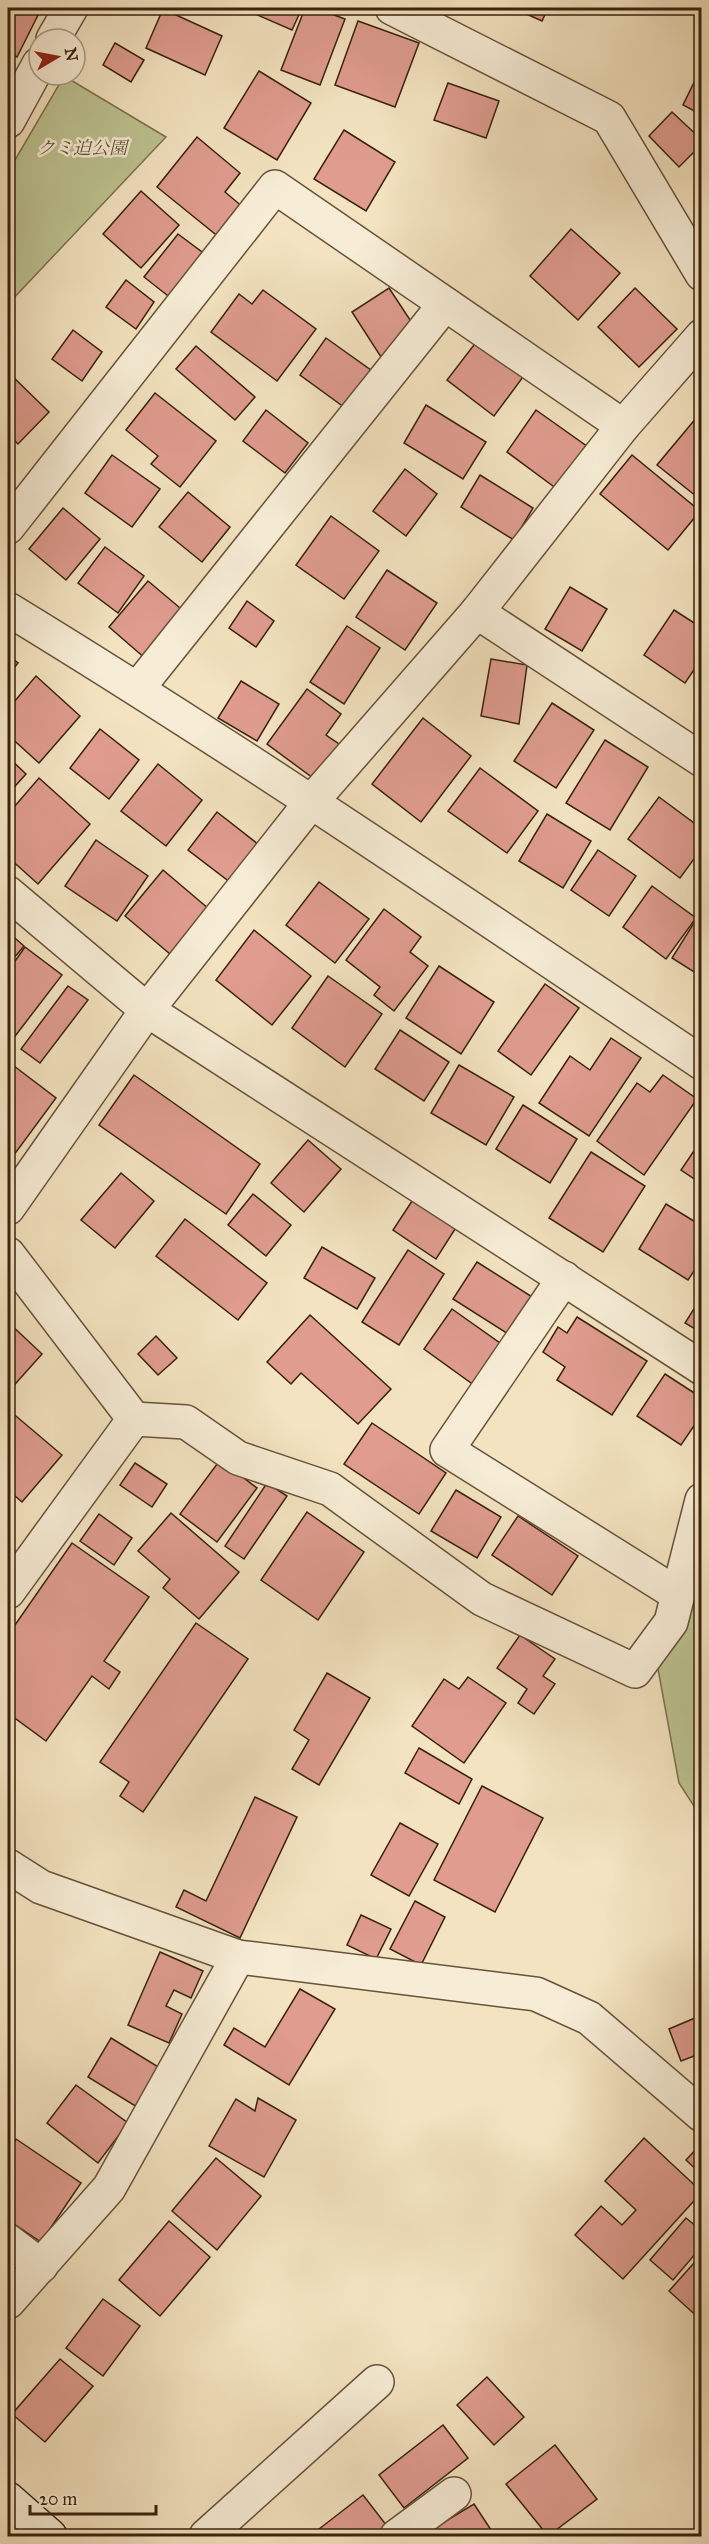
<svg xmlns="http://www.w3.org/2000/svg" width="709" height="2544" viewBox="0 0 709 2544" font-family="'IM FELL Great Primer','Noto Serif JP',serif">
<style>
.green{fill:#bdc391;stroke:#7b724f;stroke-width:1.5}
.building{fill:#df9c8f;stroke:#39220d;stroke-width:1.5}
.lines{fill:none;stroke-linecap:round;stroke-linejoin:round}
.street-casing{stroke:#68523a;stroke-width:36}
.secondary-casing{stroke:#39220d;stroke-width:36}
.street{stroke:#f7edd6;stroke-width:33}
.secondary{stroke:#f7edd6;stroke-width:33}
.labels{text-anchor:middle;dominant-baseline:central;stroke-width:5;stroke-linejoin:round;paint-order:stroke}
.park-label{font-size:18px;font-style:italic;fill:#615235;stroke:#f7edd6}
</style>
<rect width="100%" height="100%" fill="#f3e3c0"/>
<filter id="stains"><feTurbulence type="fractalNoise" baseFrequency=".00333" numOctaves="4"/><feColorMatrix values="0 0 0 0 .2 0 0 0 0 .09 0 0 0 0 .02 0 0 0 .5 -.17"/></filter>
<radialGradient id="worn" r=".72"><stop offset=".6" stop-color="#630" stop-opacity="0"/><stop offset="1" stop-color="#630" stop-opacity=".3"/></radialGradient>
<!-- green -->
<g class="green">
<path d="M64 76 166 137 8 304V172Z"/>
<path d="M699 1571 702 1572 701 1817 679 1783 656 1658Z"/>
</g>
<!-- building -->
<g class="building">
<path d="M8 8H24L38 15 17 57 8 52Z"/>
<path d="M247 8H302L292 30 246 10Z"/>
<path d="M305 8H315L345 19 320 85 281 70Z"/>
<path d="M513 8H548L542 21Z"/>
<path d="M163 9 222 36 205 75 146 48Z"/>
<path d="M358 21 419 43 395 107 335 85Z"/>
<path d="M115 43 144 60 131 82 103 65Z"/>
<path d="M702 66V115L683 105Z"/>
<path d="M259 71 311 103 277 160 224 128Z"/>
<path d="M448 83 499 101 486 138 434 120Z"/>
<path d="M672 112 702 140V144L679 167 649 136Z"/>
<path d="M344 130 395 162 366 211 314 179Z"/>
<path d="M197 137 240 173 225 192 244 208 220 238 157 187Z"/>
<path d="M141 191 179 225 141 268 103 234Z"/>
<path d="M571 229 620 273 578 320 530 276Z"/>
<path d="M178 234 206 255 172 299 144 277Z"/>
<path d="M126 280 154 302 136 329 106 307Z"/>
<path d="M389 288 418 332 381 357 352 312Z"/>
<path d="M635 288 677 329 639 367 598 327Z"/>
<path d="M263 290 316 329 277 381 211 332 239 294 252 304Z"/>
<path d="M73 330 102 352 82 381 52 359Z"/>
<path d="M326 338 375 373 348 410 300 375Z"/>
<path d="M477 341 523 377 494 416 447 380Z"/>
<path d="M196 346 255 397 235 420 176 369Z"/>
<path d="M8 372 49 412 18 444 8 434Z"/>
<path d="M155 393 216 441 180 487 151 464 158 456 126 430Z"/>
<path d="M426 405 486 442 463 479 404 443Z"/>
<path d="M266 410 308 443 285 473 243 441Z"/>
<path d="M536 410 588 447 557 489 507 452Z"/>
<path d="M702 411V499L701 500 657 465Z"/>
<path d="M112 455 160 489 132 527 85 493Z"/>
<path d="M632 455 700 511 668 550 600 494Z"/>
<path d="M405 469 437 494 406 536 373 511Z"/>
<path d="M480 475 533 508 514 540 461 507Z"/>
<path d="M188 492 230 527 202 562 159 527Z"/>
<path d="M63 508 100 539 66 580 29 549Z"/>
<path d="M331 516 379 551 344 599 296 565Z"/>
<path d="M105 547 144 576 118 613 78 583Z"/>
<path d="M387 570 437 603 405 650 356 617Z"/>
<path d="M148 581 186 613 146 659 109 627Z"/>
<path d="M570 587 607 609 582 651 545 629Z"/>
<path d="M247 601 274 621 256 647 229 628Z"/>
<path d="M674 610 702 628V658L685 683 644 655Z"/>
<path d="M347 626 380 648 344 704 310 682Z"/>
<path d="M8 655 18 663 8 676Z"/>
<path d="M491 659 527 665 519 724 481 716Z"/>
<path d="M36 676 80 716 39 763 8 735V709Z"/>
<path d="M241 681 279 704 257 741 218 718Z"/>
<path d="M307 689 341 714 326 735 342 746 317 781 267 744Z"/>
<path d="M552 703 594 730 556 788 514 761Z"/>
<path d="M423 718 471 756 421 822 372 784Z"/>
<path d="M100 729 139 760 109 799 70 768Z"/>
<path d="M605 740 648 767 610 830 566 803Z"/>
<path d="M8 757 26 774 8 794Z"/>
<path d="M158 764 202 800 166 846 121 811Z"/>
<path d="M480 768 538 811 507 853 448 811Z"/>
<path d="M39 778 90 824 38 884 8 857V814Z"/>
<path d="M659 797 702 829V848L680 878 628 839Z"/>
<path d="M217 812 263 848 235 886 188 850Z"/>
<path d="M547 814 591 841 563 888 519 861Z"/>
<path d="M96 840 148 876 117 921 65 886Z"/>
<path d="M598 850 636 876 609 916 571 890Z"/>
<path d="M163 870 209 909 170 954 125 916Z"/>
<path d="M319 882 369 919 335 963 286 925Z"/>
<path d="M652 886 696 918 666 959 623 927Z"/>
<path d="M384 909 421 937 410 952 428 966 394 1011 374 995 380 987 346 960Z"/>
<path d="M702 910V977L672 958Z"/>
<path d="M254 930 311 976 272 1025 216 980Z"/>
<path d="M8 932 24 946 8 965Z"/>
<path d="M25 947 62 975 9 1044 8 971Z"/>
<path d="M439 966 494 1002 461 1054 406 1018Z"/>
<path d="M328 976 382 1014 345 1067 292 1028Z"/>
<path d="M545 984 579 1008 531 1075 498 1051Z"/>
<path d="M68 986 88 1000 40 1063 21 1049Z"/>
<path d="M400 1030 449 1062 424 1101 375 1069Z"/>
<path d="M611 1038 641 1058 589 1136 539 1103 570 1056 590 1070Z"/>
<path d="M459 1065 514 1097 486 1145 431 1113Z"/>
<path d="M14 1066 56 1098 8 1163V1075Z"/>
<path d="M134 1075 260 1164 226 1214 99 1125Z"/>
<path d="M663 1075 697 1099 644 1175 597 1141 637 1083 650 1092Z"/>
<path d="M523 1105 577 1139 550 1183 496 1149Z"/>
<path d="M702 1139V1184L681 1170Z"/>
<path d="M308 1140 341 1169 304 1212 271 1183Z"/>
<path d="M591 1152 645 1186 603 1252 549 1218Z"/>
<path d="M121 1173 154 1201 115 1248 81 1220Z"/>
<path d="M253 1194 291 1225 266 1256 228 1225Z"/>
<path d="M414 1198 457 1226 436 1259 393 1230Z"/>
<path d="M666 1204 702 1226V1259L688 1280 639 1249Z"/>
<path d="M185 1219 267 1283 238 1320 156 1256Z"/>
<path d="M322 1247 375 1278 357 1309 304 1278Z"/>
<path d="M408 1250 444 1274 399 1345 362 1322Z"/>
<path d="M477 1262 537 1300 513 1337 453 1299Z"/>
<path d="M702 1296V1333L685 1323Z"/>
<path d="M452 1309 507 1348 478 1388 424 1349Z"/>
<path d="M310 1315 391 1389 358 1424 301 1373 291 1384 267 1362Z"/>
<path d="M577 1317 647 1361 612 1415 557 1380 565 1367 543 1352 558 1327 567 1333Z"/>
<path d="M8 1322 42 1354 8 1392Z"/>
<path d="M156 1336 177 1358 158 1375 138 1354Z"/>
<path d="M665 1374 702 1398V1414L681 1445 637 1416Z"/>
<path d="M10 1411 62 1455 22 1502 8 1490V1414Z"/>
<path d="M372 1423 446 1473 419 1514 344 1464Z"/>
<path d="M220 1460 257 1488 217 1542 180 1514Z"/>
<path d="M135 1463 167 1484 152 1507 120 1485Z"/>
<path d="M267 1483 287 1496 244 1559 225 1546Z"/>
<path d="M456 1490 501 1517 477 1558 431 1531Z"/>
<path d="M307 1512 364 1552 318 1620 261 1580Z"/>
<path d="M171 1513 239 1572 199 1619 163 1588 170 1579 138 1551Z"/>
<path d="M99 1514 132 1538 114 1565 80 1541Z"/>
<path d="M518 1516 578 1556 552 1595 492 1555Z"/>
<path d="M72 1543 149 1597 104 1661 120 1672 109 1689 92 1676 46 1741 8 1713V1635Z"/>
<path d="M196 1623 248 1659 143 1812 120 1796 129 1782 100 1762Z"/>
<path d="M520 1635 555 1659 543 1676 555 1684 534 1714 518 1703 527 1689 497 1668Z"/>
<path d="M327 1673 370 1698 319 1785 292 1769 309 1740 294 1730Z"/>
<path d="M468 1677 506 1703 464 1763 412 1726 444 1679 459 1689Z"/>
<path d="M419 1748 472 1779 459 1804 405 1773Z"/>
<path d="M482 1786 543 1818 495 1912 434 1880Z"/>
<path d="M255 1797 297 1817 240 1938 176 1907 184 1890 206 1901Z"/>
<path d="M400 1823 438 1844 409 1896 371 1875Z"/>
<path d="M415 1901 445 1917 421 1965 390 1949Z"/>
<path d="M361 1915 391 1929 376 1959 347 1945Z"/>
<path d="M160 1952 203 1971 191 1998 174 1990 166 2006 182 2014 169 2043 128 2025Z"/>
<path d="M300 1989 335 2009 289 2085 224 2045 234 2028 265 2047Z"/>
<path d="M702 2015V2053L681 2061 669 2029Z"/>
<path d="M111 2038 160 2068 137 2107 88 2077Z"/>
<path d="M76 2085 128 2123 98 2163 47 2123Z"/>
<path d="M258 2098 296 2120 264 2177 209 2146 236 2099 255 2111Z"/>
<path d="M644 2138 702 2192 623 2279 575 2235 601 2206 622 2225 636 2210 605 2181Z"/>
<path d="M16 2139 81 2183 41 2242 8 2220V2152Z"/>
<path d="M702 2143V2175L686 2160Z"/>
<path d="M216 2158 261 2196 217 2250 172 2211Z"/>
<path d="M686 2218 702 2231V2246L673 2280 650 2260Z"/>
<path d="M169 2221 210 2257 160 2316 119 2280Z"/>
<path d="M702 2254V2319L701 2320 669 2291Z"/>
<path d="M103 2299 140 2326 103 2376 66 2348Z"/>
<path d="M60 2359 93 2386 45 2442 12 2414Z"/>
<path d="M487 2377 524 2417 494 2445 457 2405Z"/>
<path d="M443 2425 468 2458 404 2508 379 2475Z"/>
<path d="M555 2445 597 2499 548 2536 506 2484Z"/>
<path d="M363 2495 387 2526 373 2536H325L319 2529Z"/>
<path d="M474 2504 495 2536H421Z"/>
<path d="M627 2530 633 2536H620Z"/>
</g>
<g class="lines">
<defs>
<g id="street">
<path d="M392 8 609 118 702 274"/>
<path d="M53 39 71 8"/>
<path d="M8 121 39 64"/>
<path d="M8 527 275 187 623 426"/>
<path d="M8 609C244 753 472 909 702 1063"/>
<path d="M477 612 702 760"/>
<path d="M138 688 445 304"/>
<path d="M8 893 147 1010 702 1368"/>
<path d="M8 1208 147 1010 312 801 477 612 623 426 702 336"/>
<path d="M8 1254 134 1419 8 1592"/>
<path d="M564 1278 447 1450 677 1594"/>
<path d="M134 1419 186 1422 238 1458 330 1489 482 1599 635 1671 671 1622 702 1500"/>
<path d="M8 1866 41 1887 238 1957 536 1994 589 2018 702 2115"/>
<path d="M8 2241 41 2266"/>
<path d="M8 2302 109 2188 238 1957"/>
<path d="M206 2536 377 2382"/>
<path d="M397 2536 454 2494"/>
</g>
<path id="secondary" d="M8 2499 50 2536"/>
</defs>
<!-- street casing -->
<use href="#street" class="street-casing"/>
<!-- secondary casing -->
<use href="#secondary" class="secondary-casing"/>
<!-- street -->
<use href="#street" class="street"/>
<!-- secondary -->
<use href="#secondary" class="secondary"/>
</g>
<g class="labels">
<!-- park labels -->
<g class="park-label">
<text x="82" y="148">クミ迫公園</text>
</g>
</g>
<!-- margin -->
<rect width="709" height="2544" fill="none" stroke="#f3e3c0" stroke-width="30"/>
<rect x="9" y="9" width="691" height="2526" fill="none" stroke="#39220d" stroke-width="3"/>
<rect x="15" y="15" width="679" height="2514" fill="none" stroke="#39220d" stroke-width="1.5"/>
<!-- north arrow -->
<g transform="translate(57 57) rotate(80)"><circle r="28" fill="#f7edd6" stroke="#ab9c86" stroke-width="1.5"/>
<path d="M0-4.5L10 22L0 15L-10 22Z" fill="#8f2418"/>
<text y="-9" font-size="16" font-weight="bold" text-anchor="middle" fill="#39220d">N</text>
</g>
<!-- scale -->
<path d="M30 2505v9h126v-9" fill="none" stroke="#39220d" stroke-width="3"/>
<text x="39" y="2505" font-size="18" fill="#39220d" stroke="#f7edd6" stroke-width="4.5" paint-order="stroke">20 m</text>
<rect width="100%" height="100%" filter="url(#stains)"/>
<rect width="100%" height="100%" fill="url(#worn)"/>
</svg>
